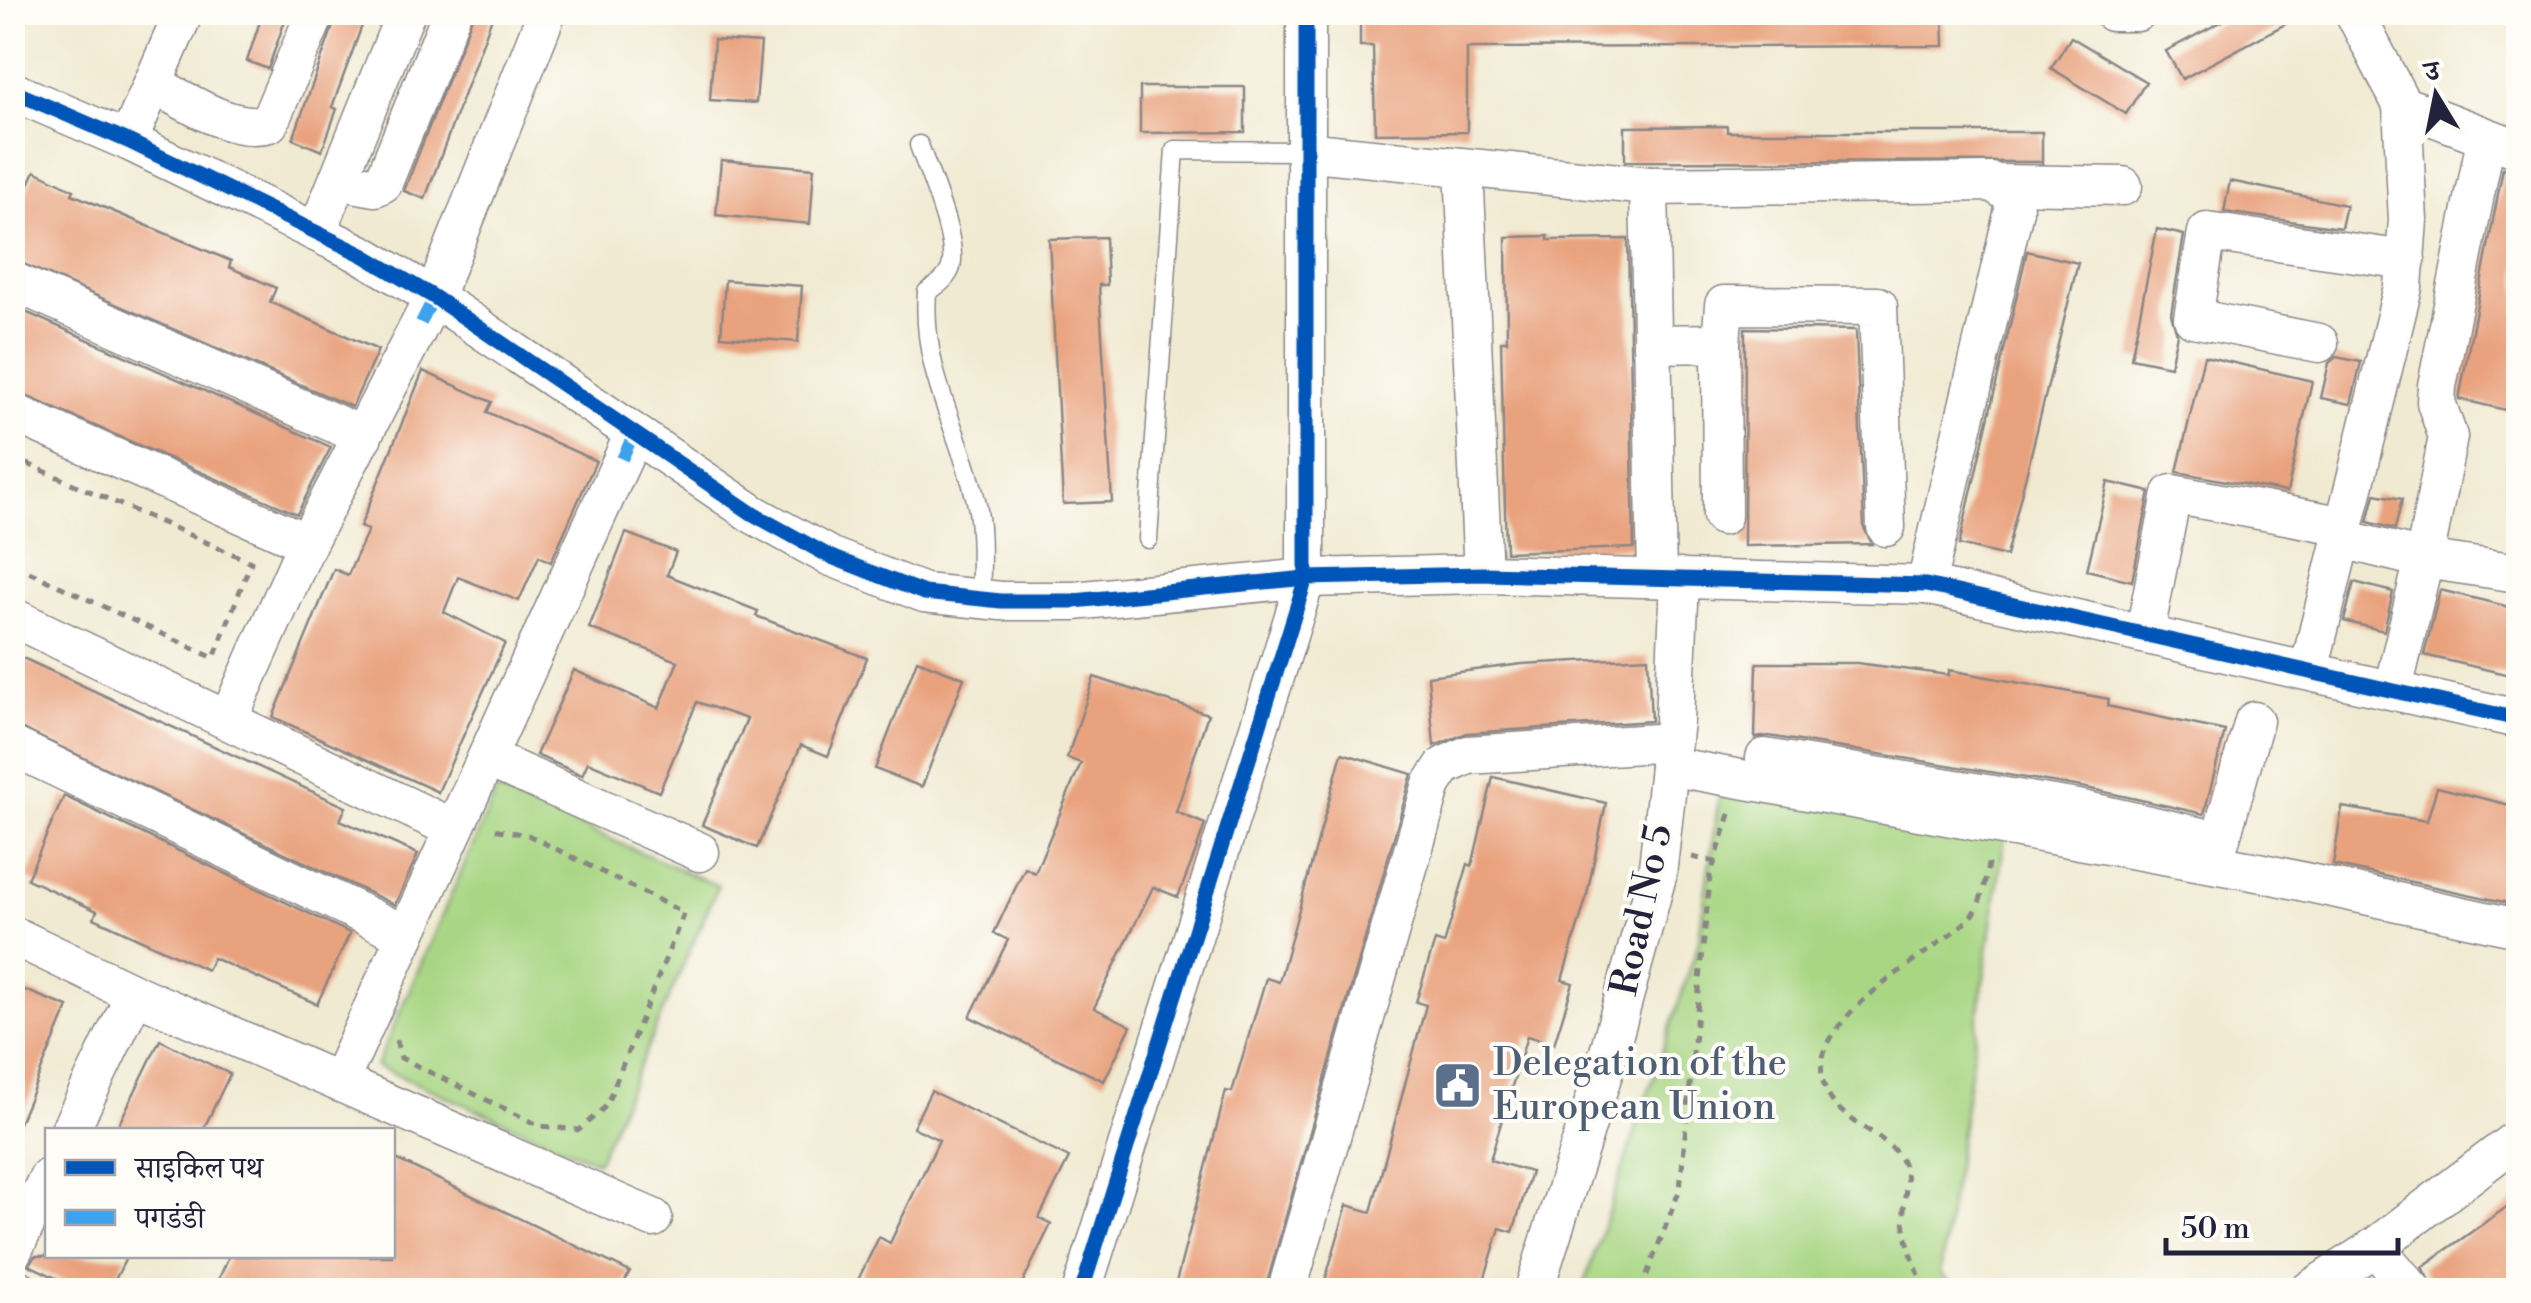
<svg xmlns="http://www.w3.org/2000/svg" width="2531" height="1303" viewBox="0 0 2531 1303" font-family="'Libre Bodoni','Noto Serif Devanagari',serif">
<style>
.green{fill:#a8d683;stroke:#657c5f;stroke-width:2.5}
.building{fill:#e9a27e}
.lines{fill:none;stroke-linecap:round;stroke-linejoin:round}
.lane-casing{stroke:#8a8686;stroke-width:21}
.street-casing{stroke:#8a8686;stroke-width:41}
.path{stroke:#8a8686;stroke-width:5;stroke-dasharray:8 8;stroke-linecap:butt}
.lane{stroke:#fff;stroke-width:18}
.street{stroke:#fff;stroke-width:38}
.quiet{stroke:#3ea2ec;stroke-width:12;stroke-dasharray:25 12;stroke-linecap:butt}
.cycleway-casing{stroke:#fdfcf7;stroke-width:21}
.cycleway{stroke:#0057b8;stroke-width:15}
.labels{text-anchor:middle;dominant-baseline:central;stroke-width:8;stroke-linejoin:round;paint-order:stroke}
.street-label{font-size:38px;fill:#22223b;stroke:#fdfcf7}
.service-label{font-size:38px;fill:#4e5e75;stroke:#fdfcf7;text-anchor:start}
</style>
<rect width="100%" height="100%" fill="#fdfcf7"/>
<filter id="ink" filterUnits="userSpaceOnUse"><feTurbulence type="fractalNoise" baseFrequency=".01" numOctaves="2"/><feDisplacementMap in="SourceGraphic" scale="20" xChannelSelector="R" yChannelSelector="G"/><feConvolveMatrix kernelMatrix="1 2 1 2 8 2 1 2 1" color-interpolation-filters="sRGB"/></filter>
<filter id="wash" filterUnits="userSpaceOnUse"><feTurbulence type="fractalNoise" baseFrequency=".0048" numOctaves="4" result="noise"/><feDisplacementMap in="SourceGraphic" scale="40" xChannelSelector="R" yChannelSelector="G"/><feGaussianBlur stdDeviation="2.25" result="paint"/><feColorMatrix in="noise" values="0 0 0 0 0 0 0 0 0 0 0 0 0 0 0 0 0 1.4 0 .05"/><feComposite in="paint" operator="in"/></filter>
<g filter="url(#wash)">
<rect width="100%" height="100%" fill="#f1ead2"/>
<!-- green -->
<g class="green">
<path d="M1722 775 2008 816 1940 1274 1959 1290H1582L1698 945Z"/>
<path d="M497 790 718 886 597 1162 376 1066Z"/>
</g>
<g id="blocks">
<!-- building -->
<g class="building">
<path d="M263 12H288L268 69 247 61Z"/>
<path d="M338 12 364 20 332 107 337 109 322 151 293 139Z"/>
<path d="M474 12H494L425 199 404 191Z"/>
<path d="M1360 12H1943L1944 46 1467 48V132L1375 133 1373 46H1360Z"/>
<path d="M2240 12H2308L2182 79 2166 51Z"/>
<path d="M2071 37 2146 82 2126 114 2051 68Z"/>
<path d="M714 40 761 43 756 103 710 100Z"/>
<path d="M1140 87H1245V132L1140 133Z"/>
<path d="M1727 126V132H2042V162L1625 161V127Z"/>
<path d="M721 160 814 168 810 224 716 215Z"/>
<path d="M2503 168 2518 171V413L2459 399Z"/>
<path d="M35 171 74 190 72 194 231 261 229 267 276 288 270 302 378 350 352 407 12 259V221Z"/>
<path d="M2230 181 2346 205 2341 228 2224 212Z"/>
<path d="M2157 229 2184 235 2171 314 2177 334 2170 366 2131 358Z"/>
<path d="M1548 236V240L1628 239 1634 548 1506 552 1501 341H1507L1506 237Z"/>
<path d="M1105 237 1107 285H1099L1112 502 1063 504 1049 239Z"/>
<path d="M2027 251 2078 263 2006 556 1959 545Z"/>
<path d="M725 280 802 286 798 342 721 336Z"/>
<path d="M12 306 331 447 297 514 12 390Z"/>
<path d="M1745 328 1856 330 1864 528 1872 544 1744 546Z"/>
<path d="M2204 356 2312 381 2287 492 2177 472Z"/>
<path d="M2336 357 2361 362 2351 404 2321 398 2329 363Z"/>
<path d="M423 371 492 402 487 412 596 461 551 562 539 556 519 601 458 577 444 612 505 643 438 792 273 717 334 569 348 575 368 530 360 527Z"/>
<path d="M2108 482 2150 492 2132 581 2087 570Z"/>
<path d="M2375 494 2402 499 2395 529 2368 522Z"/>
<path d="M626 533 676 552 667 575 758 611 756 616 867 658 828 756 801 745 757 848 702 825 747 719 697 702 659 792 588 762 582 775 536 755 574 670 659 708 678 661 589 628Z"/>
<path d="M2354 582 2393 592 2384 631 2344 621Z"/>
<path d="M2440 590 2518 609V677L2424 655Z"/>
<path d="M12 653 346 807 340 820 418 854 395 905 12 724Z"/>
<path d="M1648 657 1651 721 1467 733 1434 746 1428 676 1522 664Z"/>
<path d="M917 660 964 678 922 787 875 769Z"/>
<path d="M1757 663H1857L1949 675V670L2109 699 2107 706 2225 731 2204 814 2082 787 1769 736 1755 738Z"/>
<path d="M1094 677 1208 714 1176 812 1205 824 1196 851 1178 897 1153 887 1094 1008 1131 1026 1104 1081 970 1017 1008 940 994 933 1025 868 1035 873 1081 763 1067 758Z"/>
<path d="M1342 753 1412 774 1265 1290H1174L1226 1091 1232 1092 1266 978 1279 982Z"/>
<path d="M1493 777 1606 803 1586 899 1562 980 1573 983 1554 1044 1527 1036 1490 1160 1531 1172 1513 1232 1500 1228 1481 1290H1347L1324 1284 1347 1205 1371 1212 1426 1005 1416 1002 1435 941 1444 944 1468 864 1472 866Z"/>
<path d="M2437 787 2518 807V905L2333 865 2342 807 2427 821Z"/>
<path d="M64 796 350 933 317 1004 213 958 207 970 94 918 97 911 27 879Z"/>
<path d="M12 985 68 1007 14 1135H12Z"/>
<path d="M160 1040 230 1074 203 1130H116Z"/>
<path d="M931 1091 1069 1158 1039 1218 1051 1224 1019 1290H870L856 1284 879 1237 890 1243 939 1140 913 1127Z"/>
<path d="M392 1157 630 1272 620 1290H214L229 1256H392Z"/>
<path d="M2518 1199V1290H2434L2422 1267Z"/>
<path d="M35 1256H127L110 1290H81L29 1265Z"/>
</g>
</g>
</g>
<g filter="url(#ink)">
<use href="#blocks" fill-opacity="0" stroke="#8a8686" stroke-width="2.5"/>
<g class="lines">
<defs>
<g id="lane">
<path d="M919 145C928 172 961 246 950 270 945 281 936 286 927 292 921 374 961 431 977 505 983 534 980 569 981 599"/>
<path d="M1148 539 1175 150 1303 151"/>
</g>
<g id="street">
<path d="M2112 12H2137"/>
<path d="M2354 12 2402 105 2518 149"/>
<path d="M153 84C185 100 232 134 269 123L316 12"/>
<path d="M12 91 128 141 363 255 434 297 753 514 829 556 924 593 1001 601H1074L1306 578 1483 574 1926 585 2518 719"/>
<path d="M2486 139 2437 386 2436 402 2448 437 2424 559 2518 573"/>
<path d="M128 141 184 12"/>
<path d="M1303 151 1649 186 1657 578"/>
<path d="M1464 169 1483 574"/>
<path d="M338 180 375 187 383 183 452 12"/>
<path d="M1998 184 2123 186"/>
<path d="M1649 186 1992 182 2013 196 2014 210 1926 585"/>
<path d="M317 232 406 12"/>
<path d="M12 281 363 436"/>
<path d="M1721 343 1724 305 1878 306 1886 527"/>
<path d="M2319 343 2193 318 2207 232 2406 260"/>
<path d="M1652 344 1721 343 1722 516"/>
<path d="M12 412 307 543"/>
<path d="M2342 539 2424 559 2393 689"/>
<path d="M12 617 454 829"/>
<path d="M2145 632 2172 494 2345 526"/>
<path d="M2309 670 2403 287 2408 220 2402 105"/>
<path d="M228 720 307 543 434 297 547 12"/>
<path d="M12 746 406 935"/>
<path d="M487 758 700 852"/>
<path d="M1765 758 2078 809 2220 841 2254 721"/>
<path d="M1669 766 2263 873 2518 928"/>
<path d="M12 935 135 994 653 1218"/>
<path d="M339 1082 633 436"/>
<path d="M70 1130 135 994"/>
<path d="M12 1252 48 1178"/>
<path d="M12 1287 20 1290"/>
<path d="M1082 1290 1306 578V12"/>
<path d="M1287 1290 1432 784 1444 766 1468 755 1672 742"/>
<path d="M1534 1290 1603 1074 1657 876 1674 721 1680 578"/>
<path d="M2310 1290 2375 1247"/>
<path d="M2412 1290 2375 1247 2518 1138"/>
</g>
</defs>
<!-- lane casing -->
<use href="#lane" class="lane-casing"/>
<!-- street casing -->
<use href="#street" class="street-casing"/>
<!-- path -->
<g class="path">
<path d="M12 457 251 562 214 658 12 564"/>
<path d="M1692 857 1715 862"/>
<path d="M396 1040 401 1058 540 1126 579 1130 606 1106 684 913 528 835 493 829"/>
<path d="M1641 1290 1680 1189 1710 876 1731 811"/>
<path d="M1925 1290C1915 1265 1903 1238 1904 1210 1904 1190 1912 1176 1900 1158 1882 1129 1835 1122 1824 1085 1802 1018 1933 956 1972 916 1982 905 1987 872 1989 857"/>
</g>
<!-- lane -->
<use href="#lane" class="lane"/>
<!-- street -->
<use href="#street" class="street"/>
<!-- quiet -->
<g class="quiet">
<path d="M421 323 434 297"/>
<path d="M622 459 633 436"/>
</g>
<defs>
<g id="cycleway">
<path d="M12 91 128 141 363 255 434 297 753 514 829 556 924 593 1001 601H1074L1306 578 1483 574 1926 585 2518 719"/>
<path d="M1082 1290 1306 578V12"/>
</g>
</defs>
<!-- cycleway casing -->
<use href="#cycleway" class="cycleway-casing"/>
<!-- cycleway -->
<use href="#cycleway" class="cycleway"/>
</g>
</g>
<!-- icons -->
<defs>
<symbol id="civic-square" viewBox="-11 -11 22 22"><rect x="-9" y="-9" width="18" height="18" rx="4" fill="#5c6f8a" stroke="#fdfcf7"/><path d="M-.6-6.5H3V-4.5H.6V-3L4-1V1h2V6H-6V1h2V-1L-.6-3ZM-1.2 2.5V6h2.4V2.5Z" fill="#fff"/></symbol>
</defs>
<g fill-rule="evenodd">
<use href="#civic-square" x="1430" y="1058" width="55" height="55"/>
</g>
<g class="labels">
<!-- street labels -->
<g class="street-label">
<text transform="translate(1642 910) rotate(-78)">Road No 5</text>
</g>
<!-- service labels -->
<g class="service-label">
<text x="1493" y="1063">Delegation of the<tspan x="1493" dy="44">European Union</tspan></text>
</g>
</g>
<!-- margin -->
<rect width="2531" height="1303" fill="none" stroke="#fdfcf7" stroke-width="50"/>
<!-- legend -->
<rect x="45" y="1128" width="350" height="130" fill="#fdfcf7" stroke="#a5a5ac" stroke-width="2.5"/>
<rect x="65" y="1160" width="50" height="15" fill="#0057b8" stroke="#a5a5ac" stroke-width="2.5"/>
<text x="135" y="1178" font-size="30" fill="#22223b">साइकिल पथ</text>
<rect x="65" y="1210" width="50" height="15" fill="#3ea2ec" stroke="#a5a5ac" stroke-width="2.5"/>
<text x="135" y="1228" font-size="30" fill="#22223b">पगडंडी</text>
<!-- north arrow -->
<g transform="translate(2436 95) rotate(350)" stroke="#fdfcf7" stroke-width="8" paint-order="stroke">
<path d="M0-8L18 38L0 25L-18 38Z" fill="#22223b"/>
<text y="-15" font-size="28" font-weight="bold" text-anchor="middle" fill="#22223b">उ</text>
</g>
<!-- scale -->
<path d="M2166 1238v15h232v-15" fill="none" stroke="#22223b" stroke-width="5"/>
<text x="2181" y="1238" font-size="30" fill="#22223b" stroke="#fdfcf7" stroke-width="8" paint-order="stroke">50 m</text>
</svg>
